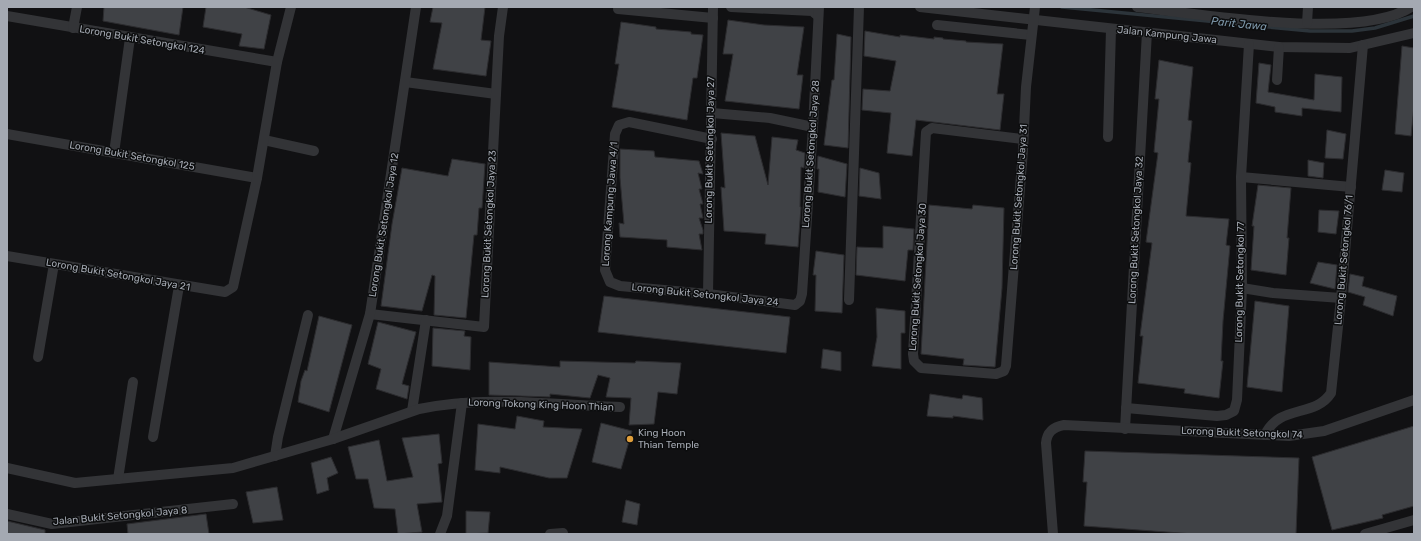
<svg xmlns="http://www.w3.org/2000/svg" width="1421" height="541" viewBox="0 0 1421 541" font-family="Rubik,sans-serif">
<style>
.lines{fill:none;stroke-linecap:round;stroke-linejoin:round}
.stream{stroke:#2c343a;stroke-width:3.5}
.building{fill:#404246;stroke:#2c2c2f}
.street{stroke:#333437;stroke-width:10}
.poi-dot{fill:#e09f3c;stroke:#0c0d0e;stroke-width:1.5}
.labels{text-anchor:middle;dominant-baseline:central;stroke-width:3;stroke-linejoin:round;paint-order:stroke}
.street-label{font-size:10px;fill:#a4a9b2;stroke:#0c0d0e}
.poi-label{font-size:10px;fill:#a4a9b2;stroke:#0c0d0e;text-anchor:start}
.water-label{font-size:11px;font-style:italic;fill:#7e98aa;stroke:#0c0d0e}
</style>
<rect width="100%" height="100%" fill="#111113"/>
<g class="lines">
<!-- stream -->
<path class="stream" d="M1062 7 1310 31H1352L1375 28 1414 16"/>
</g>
<!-- building -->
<g class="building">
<path d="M104 7H183L179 35 103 21Z"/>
<path d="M206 7H244L271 15 264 49 239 46 242 34 203 27Z"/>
<path d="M433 7H485L481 40 491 41 486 76 433 69 442 23 430 22Z"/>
<path d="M728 20 764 25 804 27 797 75H803L799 109 725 101 733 54H723Z"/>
<path d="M621 22 656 27V29L691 32V34L703 35 697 78H693L687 120 612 107 619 64H615Z"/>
<path d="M865 31 900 37V35L934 39V37L943 38V39L966 41V42L1003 44 997 94H1004L1000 130 916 120 912 156 887 153 891 113 862 110 863 89 890 91 896 61 864 56Z"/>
<path d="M837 34 851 37 848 148 824 145 832 80H834Z"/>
<path d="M1402 46 1414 48V106L1411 136 1395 134Z"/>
<path d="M1159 60 1193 67 1188 120 1192 121 1188 162 1191 163 1186 216 1229 219 1226 245 1230 246 1223 321 1221 361H1223L1219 398 1184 393 1185 389 1138 383 1143 336H1140L1152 243 1146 242 1158 153 1154 152 1159 99H1155Z"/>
<path d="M1259 63 1271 65 1268 92 1314 100 1315 74 1342 77 1341 112 1302 108V116L1275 112V107L1256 103Z"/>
<path d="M1327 130 1346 134 1343 159 1325 158Z"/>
<path d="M721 133 755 136 768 185 772 137 798 140 796 150 805 153 804 168 801 167 800 207H801L798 247 765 244 766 234 724 231 721 187 725 188Z"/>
<path d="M620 149 654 151 655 157 699 161 703 174 698 173 702 189H699L703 204H700L703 218H699L703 230V234H699L702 250 667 247V240L620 237 619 223 624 224 620 178Z"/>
<path d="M818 156 847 164 845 197 818 192 819 169H817Z"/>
<path d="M452 159 485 164 482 208H479L477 235H474L466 318 434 315 435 276 432 275 422 311 381 306 392 224 402 168 448 176Z"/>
<path d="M1308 160 1324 163 1323 178 1308 176Z"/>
<path d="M860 168 879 173 881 199 859 196Z"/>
<path d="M1385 170 1404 173 1402 192 1382 190Z"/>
<path d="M1258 185 1291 188 1287 238H1289L1286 275 1251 270 1254 226H1252Z"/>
<path d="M929 205 972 209 973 205 1004 208 1002 288 995 367 963 365 964 359 921 354Z"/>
<path d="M1319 210 1339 211 1336 234 1318 232Z"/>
<path d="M883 226 914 229 913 250H908L905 281 856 275 857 247 883 248Z"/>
<path d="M816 251 844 255 842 313 815 311 816 275H813Z"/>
<path d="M1318 262 1337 265 1335 289 1310 283Z"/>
<path d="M1350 274 1364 277 1362 286 1397 296 1393 316 1363 305 1365 297 1348 292Z"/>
<path d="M604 296 790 317 786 353 598 332Z"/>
<path d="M1255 301 1289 306 1282 392 1247 387Z"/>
<path d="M876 308 905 311V333H901V369L872 366 877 337Z"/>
<path d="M319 316 352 325 329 412 298 402 301 381 305 370 307 371Z"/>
<path d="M378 322 416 332 402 384 409 386 407 399 376 389 381 369 368 364Z"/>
<path d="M433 328 465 331 464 336 471 337 470 370 432 366Z"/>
<path d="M823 349 841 352V371L821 368Z"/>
<path d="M560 361 635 363 636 361 681 363 677 394 658 392 654 424 629 425 631 398 606 397 610 378 598 375 590 398 550 394V397L489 395V362L560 367Z"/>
<path d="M930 394 962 399 963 395 982 398 983 420 953 416V418L927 416Z"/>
<path d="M517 416 544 421 543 427 582 429 567 478H549L500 467V473L475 470 478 424 515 429Z"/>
<path d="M601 423 632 431 621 469 592 462Z"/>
<path d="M1414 426V506L1382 515 1383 518 1332 530 1312 457Z"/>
<path d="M439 434 442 463 438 464 442 502 417 504 422 532 398 534 395 509 374 508 368 479H356L348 447 379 440 387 481 413 477 402 438Z"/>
<path d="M1085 451 1299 458 1296 534H1194L1084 526 1087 482H1083Z"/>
<path d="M331 457 338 473 327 478 329 490 317 494 311 463Z"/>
<path d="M277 487 283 520 253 523 246 492Z"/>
<path d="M626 500 640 504 637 525 622 522Z"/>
<path d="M466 511 490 512 488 533 466 534Z"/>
<path d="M206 514 209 534H128L127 524Z"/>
<path d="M7 521 45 530V534H7Z"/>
</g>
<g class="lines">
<!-- street -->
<g class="street">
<path d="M731 7 812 11 818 16"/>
<path d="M920 7 1279 47 1350 48 1414 33"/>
<path d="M1137 7C1198 14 1361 41 1411 7"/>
<path d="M618 9 713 18"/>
<path d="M7 16 277 62"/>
<path d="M1307 23 1308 7"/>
<path d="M937 25 1031 35"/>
<path d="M73 28 77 7"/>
<path d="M1277 80 1279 47"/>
<path d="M405 82 496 94"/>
<path d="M712 113 770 118 813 127"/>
<path d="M7 134 257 178"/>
<path d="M1108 137 1111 29"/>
<path d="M712 139 629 122 619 125 615 134 605 270 610 282 620 286 708 294 795 305 800 301 802 294 813 127 819 7"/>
<path d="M1022 139 932 128 926 132 913 354 914 361 921 368 996 374 1004 371 1006 366 1023 150 1026 87 1035 7"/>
<path d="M264 140 314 151"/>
<path d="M114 153 130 38"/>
<path d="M1241 177 1351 187"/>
<path d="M7 256 225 292 233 287 257 178 277 62 291 7"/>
<path d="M1242 288 1273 293 1341 298"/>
<path d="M708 294 713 7"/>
<path d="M849 300 859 7"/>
<path d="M370 314 484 327 499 36 503 7"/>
<path d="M38 357 54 264"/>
<path d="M1126 408 1217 416 1226 415 1234 411 1237 400 1242 288 1241 177 1249 44"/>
<path d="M412 411 426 320"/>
<path d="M1125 429 1147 32"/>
<path d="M1265 435C1279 404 1315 418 1331 393L1341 298 1363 45"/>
<path d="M153 437 179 286"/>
<path d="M333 439 370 314 416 7"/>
<path d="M275 456 278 437 308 315"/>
<path d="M7 468 75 483 233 468 333 439 419 409C484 395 554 405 620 407"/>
<path d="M118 479 133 382"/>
<path d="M7 514 52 524 233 504"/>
<path d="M440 534 447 516 462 403"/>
<path d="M550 534 563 533"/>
<path d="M1053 534 1046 443C1047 432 1053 427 1064 425L1289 436 1324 431 1414 400"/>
<path d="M1365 534 1414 520"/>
</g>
</g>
<!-- markers -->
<circle class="poi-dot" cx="630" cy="439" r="4"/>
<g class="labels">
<!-- street labels -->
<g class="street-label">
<text transform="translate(1167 35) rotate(6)">Jalan Kampung Jawa</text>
<text transform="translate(142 40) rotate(10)">Lorong Bukit Setongkol 124</text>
<text transform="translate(710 150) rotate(-89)">Lorong Bukit Setongkol Jaya 27</text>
<text transform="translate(811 154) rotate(-86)">Lorong Bukit Setongkol Jaya 28</text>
<text transform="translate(132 156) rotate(10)">Lorong Bukit Setongkol 125</text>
<text transform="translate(1019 197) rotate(-86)">Lorong Bukit Setongkol Jaya 31</text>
<text transform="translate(610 204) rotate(-86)">Lorong Kampung Jawa 4/1</text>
<text transform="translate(489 224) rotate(-87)">Lorong Bukit Setongkol Jaya 23</text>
<text transform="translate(384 225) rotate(-81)">Lorong Bukit Setongkol Jaya 12</text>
<text transform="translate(1136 230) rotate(-87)">Lorong Bukit Setongkol Jaya 32</text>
<text transform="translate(1344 260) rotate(-85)">Lorong Bukit Setongkol 76/1</text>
<text transform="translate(118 275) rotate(10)">Lorong Bukit Setongkol Jaya 21</text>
<text transform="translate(918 277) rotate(-86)">Lorong Bukit Setongkol Jaya 30</text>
<text transform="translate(1240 282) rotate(-89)">Lorong Bukit Setongkol 77</text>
<text transform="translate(705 295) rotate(6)">Lorong Bukit Setongkol Jaya 24</text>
<text transform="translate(541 405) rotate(2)">Lorong Tokong King Hoon Thian</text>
<text transform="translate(1242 433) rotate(2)">Lorong Bukit Setongkol 74</text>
<text transform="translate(120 516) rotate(-5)">Jalan Bukit Setongkol Jaya 8</text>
</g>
<!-- poi labels -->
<g class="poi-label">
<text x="638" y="433">King Hoon<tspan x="638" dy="12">Thian Temple</tspan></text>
</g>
<!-- water labels -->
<g class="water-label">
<text transform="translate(1239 24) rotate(6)">Parit Jawa</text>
</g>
</g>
<!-- border -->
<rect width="1421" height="541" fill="none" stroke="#a4a9b2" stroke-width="16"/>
</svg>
